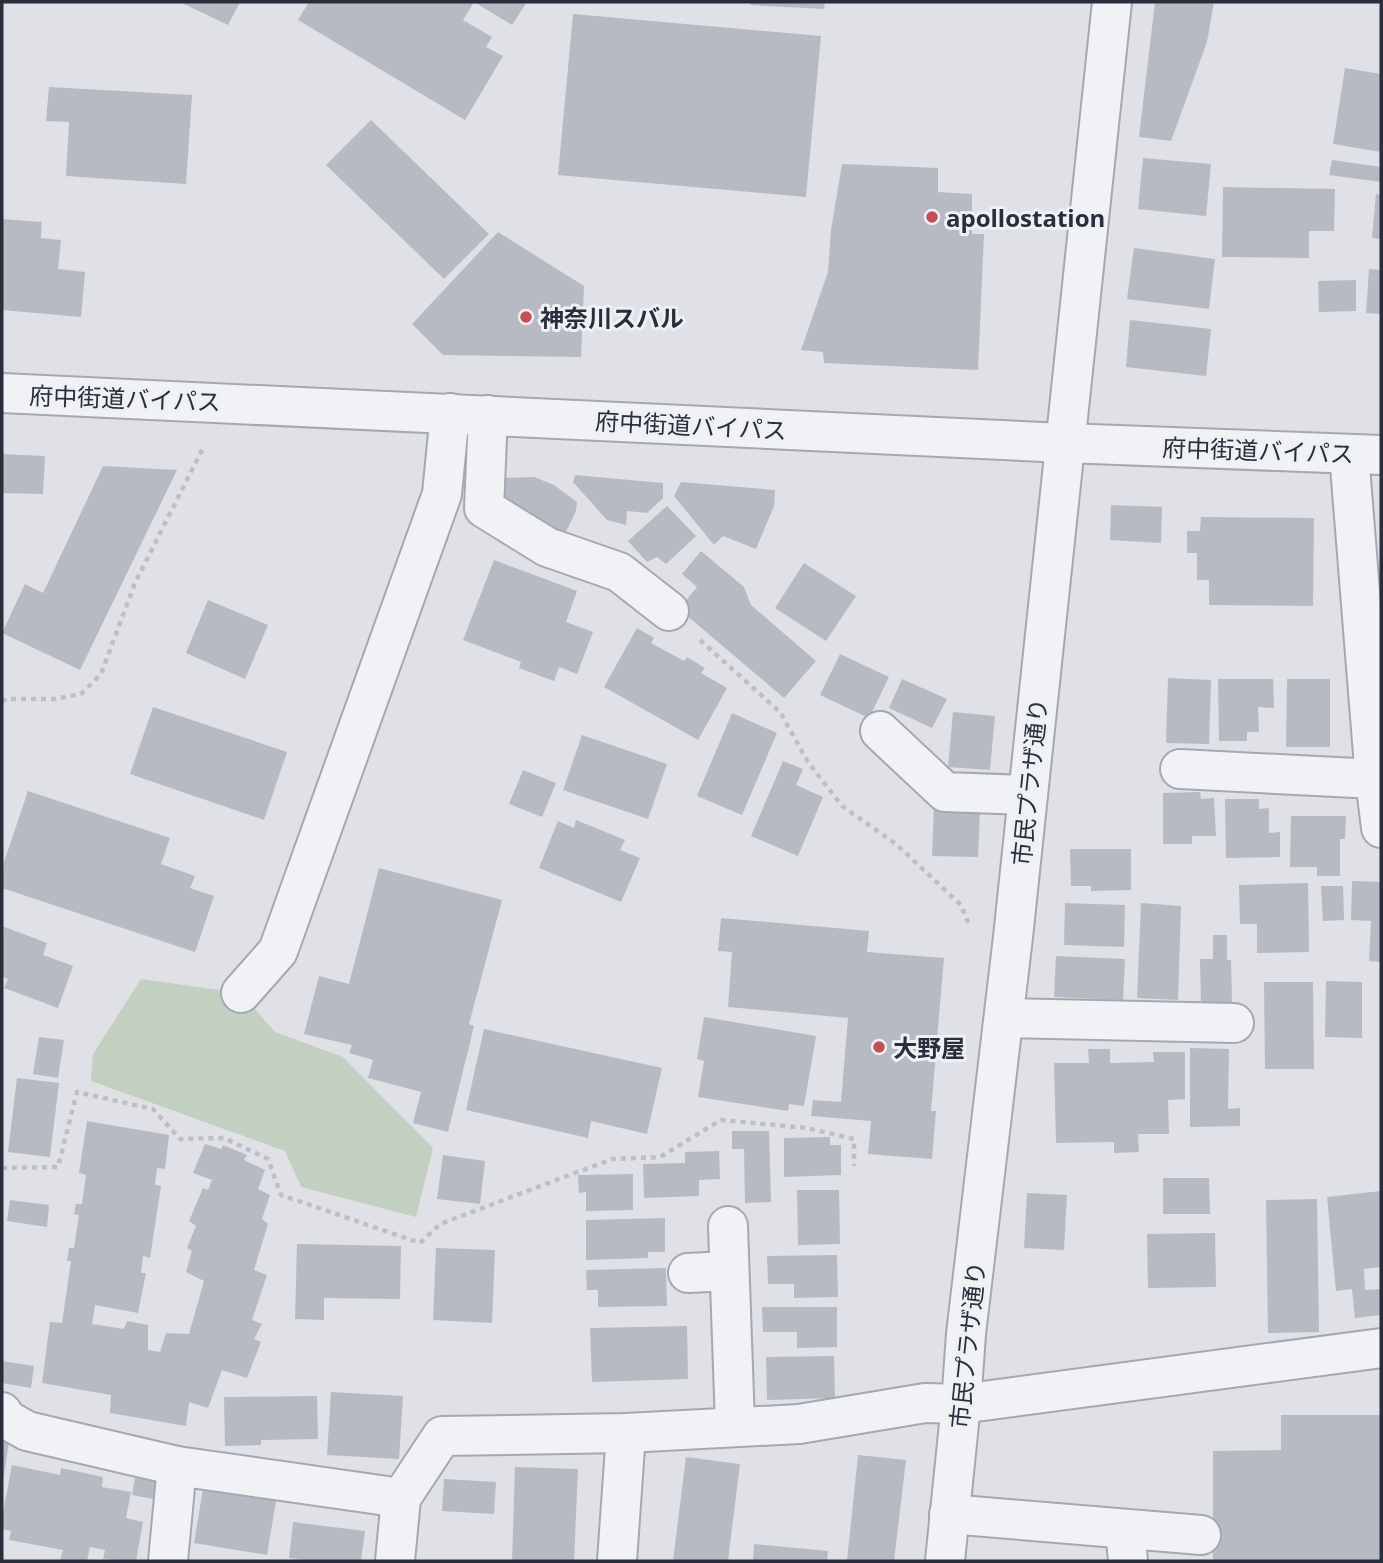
<svg xmlns="http://www.w3.org/2000/svg" width="1383" height="1563" viewBox="0 0 1383 1563" font-family="'Open Sans','Noto Sans JP',sans-serif">
<style>
.green{fill:#c3d0c1}
.building{fill:#b7bac3}
.lines{fill:none;stroke-linecap:round;stroke-linejoin:round}
.minor-casing{stroke:#a5a8b0;stroke-width:42}
.path{stroke:#bdbfc5;stroke-width:4.5;stroke-dasharray:5 5;stroke-linecap:butt}
.minor{stroke:#f1f2f5;stroke-width:38}
.poi-dot{fill:#c14f55;stroke:#eef0f4;stroke-width:2.5}
.labels{text-anchor:middle;dominant-baseline:central;stroke-width:6;stroke-linejoin:round;paint-order:stroke}
.poi-label{font-size:24px;font-weight:bold;fill:#292e3c;stroke:#eef0f4;text-anchor:start}
.street-label{font-size:24px;fill:#292e3c;stroke:#eef0f4}
</style>
<rect width="100%" height="100%" fill="#dfe1e7"/>
<!-- green -->
<path class="green" d="M141 979 241 993 275 1032 343 1057 433 1148 416 1217 301 1187 285 1151 91 1081 93 1054Z"/>
<!-- building -->
<g class="building">
<path d="M180 2H240L228 25Z"/>
<path d="M309 2H474L463 20 492 37 486 47 503 56 465 120 298 20Z"/>
<path d="M474 2H527L512 25Z"/>
<path d="M751 2H825L824 9 750 5Z"/>
<path d="M1155 2H1214L1207 42 1171 141 1139 137Z"/>
<path d="M573 14 821 36 806 197 558 175Z"/>
<path d="M1345 68 1381 74V152L1333 144Z"/>
<path d="M49 87 192 95 186 184 66 176 69 122 46 121Z"/>
<path d="M371 120 489 234 444 279 326 165Z"/>
<path d="M1143 158 1211 164 1206 216 1138 209Z"/>
<path d="M1332 160 1381 167V182L1329 175Z"/>
<path d="M842 164 938 168V192L972 194V234H984L978 370 824 363 823 352 801 350 828 272 831 230Z"/>
<path d="M1223 187 1335 189 1334 231H1309V258L1222 257Z"/>
<path d="M1376 194 1381 195V239L1372 238Z"/>
<path d="M2 219 42 222 41 238 61 240 58 269 85 272 81 317 2 310Z"/>
<path d="M498 232 584 286 581 357 443 355 412 324Z"/>
<path d="M1134 248 1215 259 1209 309 1127 299Z"/>
<path d="M1369 269 1381 270V314L1366 313Z"/>
<path d="M1356 280V311L1319 312 1318 281Z"/>
<path d="M1130 320 1211 329 1206 376 1126 367Z"/>
<path d="M2 454 45 456 43 494 2 493Z"/>
<path d="M103 466 177 470 80 670 2 633 25 584 43 593Z"/>
<path d="M575 475 663 483V498L647 513 627 511 626 525 607 520 573 482Z"/>
<path d="M534 477 554 485 577 502 576 511 565 534 510 510 500 495 504 478Z"/>
<path d="M681 482 775 490 774 506 756 549 723 536 714 545 674 496Z"/>
<path d="M1111 505 1162 507 1161 543 1110 540Z"/>
<path d="M667 506 696 536 666 564 657 557 647 562 628 541Z"/>
<path d="M1201 517 1314 518 1313 606 1209 605V580H1197V553H1187V531H1200Z"/>
<path d="M701 551 744 587 751 605 816 661 784 698 679 609 697 587 682 574Z"/>
<path d="M494 560 577 591 566 622 593 632 577 674 559 667 554 681 519 668 521 662 463 640Z"/>
<path d="M804 563 856 596 826 641 775 608Z"/>
<path d="M208 600 268 625 245 679 186 653Z"/>
<path d="M637 628 654 638 651 643 684 661 687 657 705 668 701 673 727 688 698 740 604 687Z"/>
<path d="M840 654 889 677 869 718 820 695Z"/>
<path d="M1168 678 1211 680 1209 744 1166 743Z"/>
<path d="M902 679 947 699 932 728 889 708Z"/>
<path d="M1218 679H1273L1274 708 1258 707 1259 732H1247V741H1219Z"/>
<path d="M1287 679H1330V747H1286Z"/>
<path d="M153 707 287 752 264 820 130 774Z"/>
<path d="M953 712 995 716 990 770 948 767Z"/>
<path d="M732 713 777 733 742 815 697 796Z"/>
<path d="M582 735 667 764 648 819 563 790Z"/>
<path d="M783 761 803 769 796 785 823 797 798 856 751 836Z"/>
<path d="M523 770 556 783 542 817 509 804Z"/>
<path d="M28 791 170 838 161 864 195 876 190 888 214 896 195 952 2 888V868Z"/>
<path d="M1200 792 1201 799 1214 798 1216 836H1192V844H1163V793Z"/>
<path d="M1225 799H1259V809L1269 808V833L1280 832V857L1226 858Z"/>
<path d="M934 808 980 810 978 857 932 856Z"/>
<path d="M1291 816H1346L1345 839H1340V876H1317V867H1290Z"/>
<path d="M576 820 625 840 620 850 640 858 621 902 539 868 558 821 574 828Z"/>
<path d="M1070 849H1131V890L1091 891V886H1071Z"/>
<path d="M379 868 502 900 469 1024 474 1026 448 1132 413 1123 421 1092 368 1078 373 1060 349 1053 352 1045 304 1034 319 976 349 984Z"/>
<path d="M1352 881 1381 882V962L1369 961 1371 921 1351 920Z"/>
<path d="M1308 883 1309 952 1257 953V924H1240L1239 885Z"/>
<path d="M1321 886H1343L1344 920 1323 921Z"/>
<path d="M1065 903 1125 905 1124 947 1064 945Z"/>
<path d="M1141 903 1181 906 1178 1000 1137 998Z"/>
<path d="M721 918 869 931 867 952 944 958 931 1111H936L932 1159 868 1154 871 1121 811 1116 813 1100 841 1102 848 1018 728 1007 732 952 718 951Z"/>
<path d="M2 926 47 943 43 955 73 966 58 1008 4 988 8 979 2 976Z"/>
<path d="M1213 935H1227V960H1231L1232 1003 1201 1004 1200 959H1213Z"/>
<path d="M1056 956 1125 959 1123 1000 1054 997Z"/>
<path d="M1326 981 1362 982V1038L1325 1037Z"/>
<path d="M1264 982H1313L1314 1069H1265Z"/>
<path d="M704 1017 816 1036 804 1106 789 1104 788 1111 698 1097 704 1061 697 1059Z"/>
<path d="M484 1029 662 1068 647 1134 591 1121 588 1138 466 1110Z"/>
<path d="M39 1037 64 1040 58 1078 33 1074Z"/>
<path d="M1190 1048 1229 1049 1228 1109 1240 1108V1126L1190 1127Z"/>
<path d="M1088 1049H1110V1063L1154 1062 1153 1052H1185V1099L1168 1100 1169 1134H1138L1139 1152 1114 1153V1142L1056 1143 1054 1063H1089Z"/>
<path d="M17 1078 59 1083 50 1157 8 1152Z"/>
<path d="M87 1121 169 1135 165 1169 157 1168 155 1185 161 1186 150 1258 143 1256 141 1273H146L138 1313 95 1305 92 1324 124 1329 127 1321 148 1325V1350L160 1352 166 1333 189 1334 204 1281 186 1272 192 1251 187 1248 196 1226 189 1221 203 1188 208 1190 212 1180 193 1173 205 1144 221 1149 223 1145 247 1155 244 1160 265 1170 258 1189 270 1195 262 1219 268 1224 254 1270 267 1275 252 1320 262 1324 254 1339 261 1342 247 1378 222 1370 208 1408 189 1402 186 1426 110 1413 111 1395 42 1383 50 1322 62 1323 71 1261H67L69 1248H74L79 1215 74 1214 76 1204H82L86 1175 79 1173Z"/>
<path d="M732 1131H769L771 1202 745 1203 744 1149H732Z"/>
<path d="M830 1137V1145H841V1175L784 1177V1138Z"/>
<path d="M719 1151 720 1179 699 1180V1196L644 1198 643 1164 685 1163V1152Z"/>
<path d="M443 1155 485 1161 480 1204 437 1199Z"/>
<path d="M633 1174V1210L586 1211V1192L579 1193 578 1175Z"/>
<path d="M1163 1178H1209L1210 1214H1163Z"/>
<path d="M797 1190H839L840 1244 798 1245Z"/>
<path d="M1381 1191V1267L1364 1269 1365 1290 1381 1289V1315L1355 1318 1352 1289 1336 1291 1327 1197Z"/>
<path d="M1027 1193 1067 1195 1064 1250 1024 1248Z"/>
<path d="M1317 1199 1319 1332 1268 1333 1266 1200Z"/>
<path d="M10 1200 49 1205 47 1227 7 1221Z"/>
<path d="M665 1218V1252H648V1258L586 1260V1220Z"/>
<path d="M1215 1233 1216 1287 1148 1288 1147 1234Z"/>
<path d="M297 1244 401 1246 400 1299 324 1298V1320L295 1319Z"/>
<path d="M436 1248 495 1250 492 1323 433 1320Z"/>
<path d="M837 1255 838 1297 794 1298V1284H768L767 1256Z"/>
<path d="M666 1268 667 1306 598 1307V1290H587L586 1270Z"/>
<path d="M762 1307H837V1347L797 1348V1332H763Z"/>
<path d="M687 1326 688 1379 592 1382 590 1328Z"/>
<path d="M834 1356 835 1398 767 1400 766 1357Z"/>
<path d="M2 1361 34 1366 31 1388 2 1383Z"/>
<path d="M331 1392 403 1396 399 1459 327 1455Z"/>
<path d="M317 1396 318 1439 261 1440V1445L225 1446 224 1397Z"/>
<path d="M1281 1415H1381V1561H1213V1451L1281 1450Z"/>
<path d="M2 1440 9 1441 3 1481H2Z"/>
<path d="M858 1455 906 1460 894 1561H847Z"/>
<path d="M686 1457 740 1464 728 1561H673Z"/>
<path d="M12 1465 60 1475 61 1468 103 1477 102 1487 131 1492 126 1518 143 1522 136 1561 103 1559 105 1550 90 1547 87 1561H60L63 1550 9 1540 11 1531 2 1529V1518Z"/>
<path d="M515 1467 578 1469 574 1561H512Z"/>
<path d="M135 1478 161 1482 158 1500 132 1495Z"/>
<path d="M444 1479 496 1482 494 1514 442 1511Z"/>
<path d="M203 1489 276 1501 267 1555 194 1543Z"/>
<path d="M293 1522 365 1531 361 1561H314L289 1558Z"/>
<path d="M754 1544 828 1551 827 1561H753Z"/>
</g>
<g class="lines">
<defs>
<g id="minor">
<path d="M2 393 1065 443 1381 455"/>
<path d="M488 415 484 508 547 547 619 572 669 611"/>
<path d="M1349 454 1375 779 1381 828"/>
<path d="M880 731 945 792 1028 795"/>
<path d="M1180 769 1375 779"/>
<path d="M241 993 278 951 442 494 450 413"/>
<path d="M1004 1018 1234 1023"/>
<path d="M728 1226 735 1425"/>
<path d="M688 1273 729 1271"/>
<path d="M2 1412 6 1419 27 1431 177 1466 401 1498 442 1436 626 1433 799 1424 925 1403 961 1404 1381 1348"/>
<path d="M949 1514 1201 1535"/>
<path d="M1125 1529 1128 1561"/>
<path d="M168 1561 177 1466"/>
<path d="M395 1561 401 1498"/>
<path d="M617 1561 626 1433"/>
<path d="M945 1561 961 1404 966 1334 1013 937 1112 2"/>
</g>
</defs>
<!-- minor casing -->
<use href="#minor" class="minor-casing"/>
<!-- path -->
<g class="path">
<path d="M700 640 780 712 808 762 842 806 896 844 961 905 969 925"/>
<path d="M2 702 6 699H54L81 694 101 674 135 583 204 446"/>
<path d="M2 1168 58 1167 77 1092 153 1109 180 1139 224 1138 268 1159 281 1195 420 1243 440 1224 572 1174 613 1159 660 1157 721 1120 807 1128 854 1139V1166"/>
</g>
<!-- minor -->
<use href="#minor" class="minor"/>
</g>
<!-- markers -->
<g class="poi-dot">
<circle cx="932" cy="217" r="7"/>
<circle cx="526" cy="317" r="7"/>
<circle cx="879" cy="1047" r="7"/>
</g>
<g class="labels">
<!-- poi labels -->
<g class="poi-label">
<text x="946" y="217">apollostation</text>
<text x="540" y="317">神奈川スバル</text>
<text x="893" y="1047">大野屋</text>
</g>
<!-- street labels -->
<g class="street-label">
<text transform="translate(125 398) rotate(2)">府中街道バイパス</text>
<text transform="translate(691 425) rotate(3)">府中街道バイパス</text>
<text transform="translate(1258 450) rotate(2)">府中街道バイパス</text>
<text transform="translate(1029 782) rotate(-84)">市民プラザ通り</text>
<text transform="translate(967 1345) rotate(-84)">市民プラザ通り</text>
</g>
</g>
<!-- border -->
<rect width="1383" height="1563" fill="none" stroke="#292e3c" stroke-width="7"/>
</svg>
